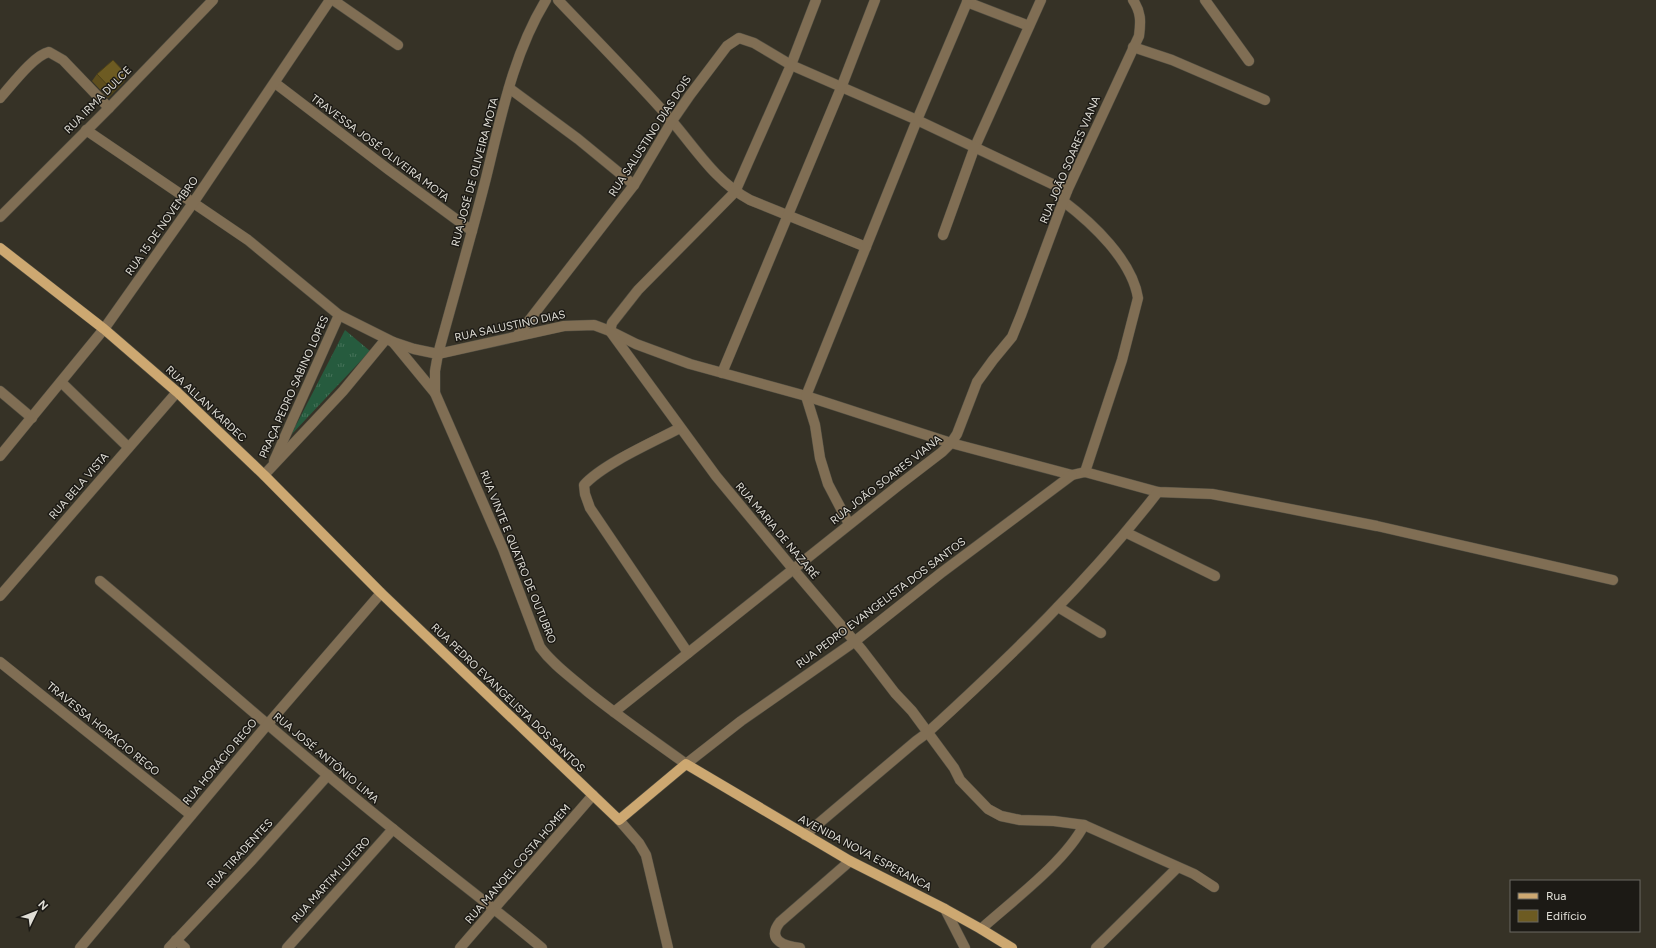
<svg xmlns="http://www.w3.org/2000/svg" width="1656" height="948" viewBox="0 0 1656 948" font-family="Figtree,sans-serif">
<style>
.park{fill:url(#park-tufts)}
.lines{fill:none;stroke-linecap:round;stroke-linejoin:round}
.minor-casing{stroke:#514e42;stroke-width:11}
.major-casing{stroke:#514e42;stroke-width:11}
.minor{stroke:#806e54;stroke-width:10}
.major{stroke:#cda871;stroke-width:10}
.wall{fill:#5e4e1d}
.shaded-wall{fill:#4c4018}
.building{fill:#6d5b22;stroke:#4c4018}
.labels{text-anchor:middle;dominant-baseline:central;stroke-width:3;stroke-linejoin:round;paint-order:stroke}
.street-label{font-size:11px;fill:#e0ded6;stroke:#1c1a15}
</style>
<defs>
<pattern id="park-tufts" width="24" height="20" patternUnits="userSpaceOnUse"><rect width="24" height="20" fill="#265b3e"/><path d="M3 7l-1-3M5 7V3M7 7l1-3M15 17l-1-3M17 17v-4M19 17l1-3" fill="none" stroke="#457259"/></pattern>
</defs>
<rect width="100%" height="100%" fill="#363226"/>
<!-- park -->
<path class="park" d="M345 330 370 351 291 435Z"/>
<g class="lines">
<defs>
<g id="minor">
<path d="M333 0 398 45"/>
<path d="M546 0C513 54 501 117 486 178 471 237 454 295 438 354L564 326 594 325 610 331 636 344 690 364 806 396 951 443 1072 475 1085 472 1158 492 1212 494 1265 504 1377 526 1613 580"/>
<path d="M558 0C596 40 635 79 671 120 696 149 716 182 750 200L866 247"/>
<path d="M816 0 791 65 735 192 638 290 612 323 610 331 716 476 793 569 862 650 895 693 912 711 954 768 960 780 988 809 1001 816 1020 820 1054 821 1084 825 1194 874 1214 887"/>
<path d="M1205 0 1249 61"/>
<path d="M967 2 1029 26"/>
<path d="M1133 47 1172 60 1265 100"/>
<path d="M275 83 389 170 472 231"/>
<path d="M509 88 578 139 634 185"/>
<path d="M0 98C11 86 34 55 49 52L63 60 109 108"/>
<path d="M86 130 248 240 339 315 393 342 414 349 438 354 435 371V393L503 549 540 647C553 665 571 677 587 691 619 717 653 740 686 764L741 721 854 642 941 573 1072 475"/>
<path d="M1063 201C1092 223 1132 260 1138 298L1122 360 1085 472"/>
<path d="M0 217 109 108 213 0"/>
<path d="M943 235 974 149 1041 0"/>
<path d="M517 336 634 185 672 121 690 95 727 46 739 38 754 43 791 65 917 120 1067 191"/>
<path d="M393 342 435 393"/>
<path d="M722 373 841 88 875 0"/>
<path d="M61 382 128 447"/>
<path d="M0 391 32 418"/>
<path d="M680 428C653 442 603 464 584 485L585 494 590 508 688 653"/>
<path d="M0 456 104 329 193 203 330 0"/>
<path d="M274 461 339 315"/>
<path d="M264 475 343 391 386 339"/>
<path d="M849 524 828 484 820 458 815 425 806 396 917 120 968 0"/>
<path d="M1127 533 1215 576"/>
<path d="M100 581C198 663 293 749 393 829 442 869 493 907 542 948"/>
<path d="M0 596 177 392"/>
<path d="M1058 607 1101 633"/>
<path d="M0 662 191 815"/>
<path d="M614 712 899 485 942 452 951 443 957 434 977 382 993 360 1012 337 1021 315 1067 191 1139 36C1141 21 1141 12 1133 0"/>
<path d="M619 820 639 843 646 855 668 948"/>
<path d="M805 835 916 741 927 733C1009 658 1090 580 1158 492"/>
<path d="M945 909 965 948"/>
<path d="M981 929C1012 901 1065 862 1084 825"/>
<path d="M176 940 185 948"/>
<path d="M80 948 267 725 381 593"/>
<path d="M169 948 252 860 328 775"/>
<path d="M287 948 393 829"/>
<path d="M460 948 593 795"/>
<path d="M800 948C784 946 766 940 780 922L850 861"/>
<path d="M1096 948 1177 868"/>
</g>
<path id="major" d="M0 248 104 329 177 392 264 475 381 593 619 820 686 764 850 861 945 909 981 929 1012 948"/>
</defs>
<!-- minor casing -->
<use href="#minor" class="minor-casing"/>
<!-- major casing -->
<use href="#major" class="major-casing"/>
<!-- minor -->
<use href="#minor" class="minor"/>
<!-- major -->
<use href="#major" class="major"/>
</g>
<!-- wall -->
<path class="wall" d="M97 74 128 76 123 83 108 98 92 81Z"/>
<!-- shaded-wall -->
<path class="shaded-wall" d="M128 76 123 83 108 98 113 91Z"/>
<!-- building -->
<path class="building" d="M113 60 128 76 113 91 97 74Z"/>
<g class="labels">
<!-- street labels -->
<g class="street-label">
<text transform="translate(98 100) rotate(-45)">RUA IRMA DULCE</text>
<text transform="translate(650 136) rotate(-57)">RUA SALUSTINO DIAS DOIS</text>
<text transform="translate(380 148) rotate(37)">TRAVESSA JOSÉ OLIVEIRA MOTA</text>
<text transform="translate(1070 160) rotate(-67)">RUA JOÃO SOARES VIANA</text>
<text transform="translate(475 172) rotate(-75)">RUA JOSÉ DE OLIVEIRA MOTA</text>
<text transform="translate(162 226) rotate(-55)">RUA 15 DE NOVEMBRO</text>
<text transform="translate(510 326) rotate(-12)">RUA SALUSTINO DIAS</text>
<text transform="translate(294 387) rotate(-66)">PRAÇA PEDRO SABINO LOPES</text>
<text transform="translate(206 404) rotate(43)">RUA ALLAN KARDEC</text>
<text transform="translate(886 480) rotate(-38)">RUA JOÃO SOARES VIANA</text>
<text transform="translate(79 486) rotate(-49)">RUA BELA VISTA</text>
<text transform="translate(777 531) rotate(50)">RUA MARIA DE NAZARÉ</text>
<text transform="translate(518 557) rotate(68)">RUA VINTE E QUATRO DE OUTUBRO</text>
<text transform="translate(881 603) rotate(-37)">RUA PEDRO EVANGELISTA DOS SANTOS</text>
<text transform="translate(508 698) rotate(44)">RUA PEDRO EVANGELISTA DOS SANTOS</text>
<text transform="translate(103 729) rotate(39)">TRAVESSA HORÁCIO REGO</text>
<text transform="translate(326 758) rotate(40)">RUA JOSÉ ANTÔNIO LIMA</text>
<text transform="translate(220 762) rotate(-50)">RUA HORÁCIO REGO</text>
<text transform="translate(865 853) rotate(28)">AVENIDA NOVA ESPERANCA</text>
<text transform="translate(240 854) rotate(-47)">RUA TIRADENTES</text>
<text transform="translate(518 864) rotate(-49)">RUA MANOEL COSTA HOMEM</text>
<text transform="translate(331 880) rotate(-48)">RUA MARTIM LUTERO</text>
</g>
</g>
<!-- legend -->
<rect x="1510" y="880" width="130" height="52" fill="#1c1a15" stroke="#6a6862"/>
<rect x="1518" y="893" width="20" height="6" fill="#cda871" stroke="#6a6862"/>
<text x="1546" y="900" font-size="12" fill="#e0ded6">Rua</text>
<rect x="1518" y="910" width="20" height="12" fill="#6d5b22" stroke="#6a6862"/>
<text x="1546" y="920" font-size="12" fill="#e0ded6">Edifício</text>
<!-- north arrow -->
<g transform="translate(36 912) rotate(47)" stroke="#1c1a15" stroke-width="3" paint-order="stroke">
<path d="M0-3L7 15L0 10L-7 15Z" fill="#e0ded6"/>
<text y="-6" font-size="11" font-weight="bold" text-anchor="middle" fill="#e0ded6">N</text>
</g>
</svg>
